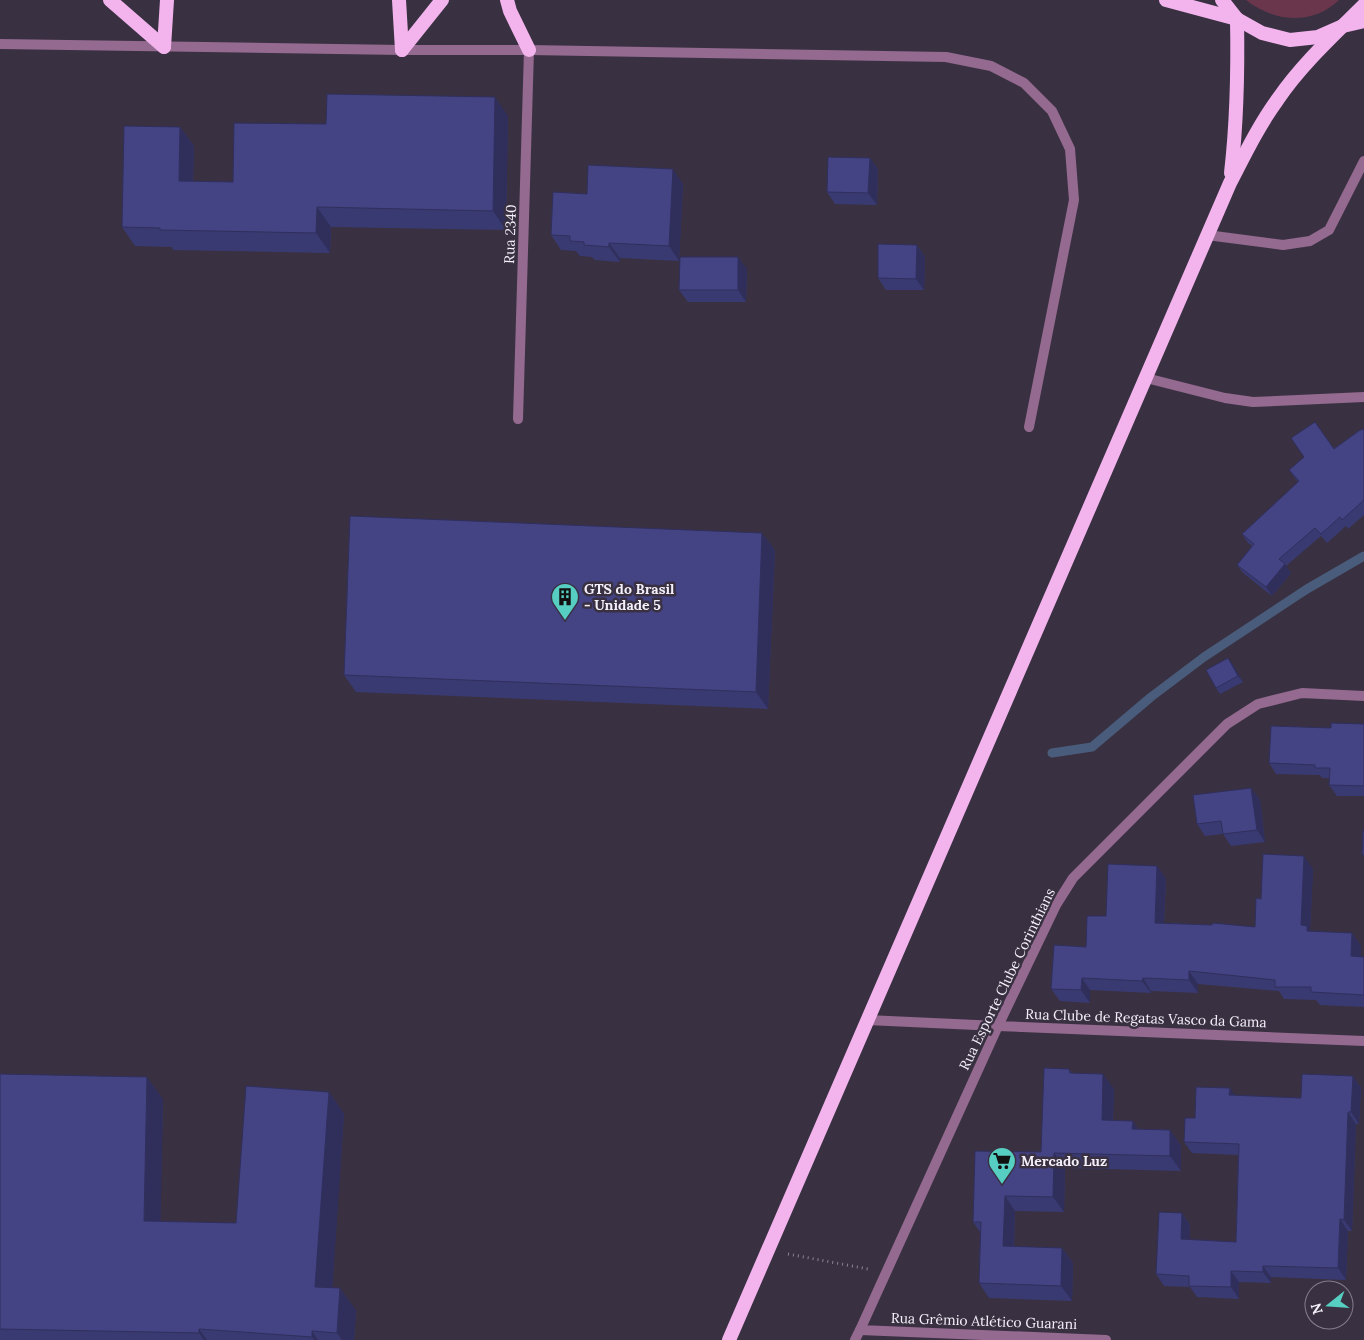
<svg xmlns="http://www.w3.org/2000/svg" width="1364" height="1340" viewBox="0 0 1364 1340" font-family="Lora,serif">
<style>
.grass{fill:#69364c}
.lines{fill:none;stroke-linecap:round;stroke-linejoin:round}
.stream{stroke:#4a5c7c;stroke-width:9}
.path{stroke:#8a8491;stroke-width:3;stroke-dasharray:1 4;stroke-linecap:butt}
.minor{stroke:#946a90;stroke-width:10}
.tertiary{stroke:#946a90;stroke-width:10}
.trunk{stroke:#f3b4ee;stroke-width:14}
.wall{fill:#3a3a72}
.shaded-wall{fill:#302f5c}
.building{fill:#444384;stroke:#302f5c}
.labels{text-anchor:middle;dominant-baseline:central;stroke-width:5;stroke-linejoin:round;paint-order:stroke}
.street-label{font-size:14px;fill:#f4f0fa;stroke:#393141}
.poi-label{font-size:14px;font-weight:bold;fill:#f4f0fa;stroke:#393141;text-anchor:start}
</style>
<rect width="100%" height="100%" fill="#393141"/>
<!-- grass -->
<path class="grass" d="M1246 0H1339C1312 26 1274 22 1246 0Z"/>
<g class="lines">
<!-- stream -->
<path class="stream" d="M1052 753 1092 747 1151 697 1204 657 1307 589 1364 556"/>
<!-- path -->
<path class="path" d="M788 1254 868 1269"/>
<!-- minor -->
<g class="minor">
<path d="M0 44 402 50H529L946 57 991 66 1024 83 1052 111 1070 149 1074 200 1029 427"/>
<path d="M1146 378 1225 398 1253 402 1364 397"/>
<path d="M518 419 529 50"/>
<path d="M1364 696 1302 693 1258 704 1227 724 1073 878 1056 905 998 1026 1364 1041"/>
<path d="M855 1340 860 1330"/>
</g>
<!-- tertiary -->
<g class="tertiary">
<path d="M1207 235 1283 245 1310 241 1329 230 1364 161"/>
<path d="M867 1020 998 1026 860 1330 1106 1340"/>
</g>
<!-- trunk -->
<g class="trunk">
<path d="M110 0 164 47"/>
<path d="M399 0 402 50"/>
<path d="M507 0 510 11 529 50"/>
<path d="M1166 0 1237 19 1262 33 1290 40 1318 37 1343 26 1364 21"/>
<path d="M1222 0 1237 19"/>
<path d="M164 47 167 0"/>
<path d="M402 50 442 0"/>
<path d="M1231 173C1237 121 1238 71 1237 19"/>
<path d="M729 1340 1230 183C1245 154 1259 125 1278 99 1302 64 1334 35 1364 5"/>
</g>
</g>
<!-- wall -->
<g class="wall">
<path d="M508 116 506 230 331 227 330 253 173 250 172 247 135 246 122 227 180 127 194 146 193 181 233 182 326 124Z"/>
<path d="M870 158 878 169 877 205 835 204 827 192Z"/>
<path d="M683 184 679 261 620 258V262L595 260 592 257 580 256 576 251 561 250 551 235 587 194Z"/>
<path d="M917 245 925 257 924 290H886L878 278Z"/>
<path d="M747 269 746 302H688L679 290Z"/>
<path d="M1364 429V515L1348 529 1346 526 1327 543 1321 536 1286 566 1291 573 1272 596 1243 573 1237 565 1252 546 1248 543 1242 534 1298 482 1289 470 1334 448Z"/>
<path d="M775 550 768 709 356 692 344 675Z"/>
<path d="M1228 658 1243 682 1220 694 1216 688Z"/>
<path d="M1364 724V796H1337L1329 785 1330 778H1322L1320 775 1276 774 1269 763 1331 728Z"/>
<path d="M1251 788 1260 800 1265 842 1231 846 1223 834 1205 836 1197 824Z"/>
<path d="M1157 866 1166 879 1164 923 1255 927 1261 899 1313 869 1310 930 1311 932 1352 933 1361 946 1360 957H1364V1007L1320 1005 1316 1000 1284 999 1279 991 1198 984V993L1151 991V993L1090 990V1003L1060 1001 1051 989 1086 947 1106 916Z"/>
<path d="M1069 1069 1072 1073 1114 1089 1113 1120 1139 1129 1170 1130 1181 1146V1171L1065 1168 1064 1212 1015 1211 1014 1247 1062 1248 1073 1263 1072 1301 989 1298 979 1283 980 1232 973 1222 1041 1152Z"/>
<path d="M0 1074 163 1099 160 1222 236 1223 329 1092 344 1114 332 1287 356 1310 354 1340H0Z"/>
<path d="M1353 1076 1361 1088 1359 1124H1356L1352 1231H1348L1346 1280 1271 1277V1283L1239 1282V1299L1197 1297 1190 1287 1164 1286 1156 1274 1182 1213 1190 1225 1189 1240 1236 1242 1238 1155 1192 1153 1184 1142 1195 1118 1230 1088 1235 1096 1301 1098Z"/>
</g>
<!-- shaded-wall -->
<g class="shaded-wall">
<path d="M495 97 508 116 506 230 493 211Z"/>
<path d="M180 127 194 146 192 200 179 181Z"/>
<path d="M870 158 878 169 877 205 868 193Z"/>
<path d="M673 169 683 184 679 261 669 246Z"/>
<path d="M317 207 331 227 330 253 316 233Z"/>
<path d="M609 243 620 258V262L609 247Z"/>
<path d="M917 245 925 257 924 290 916 279Z"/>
<path d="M738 257 747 269 746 302 738 290Z"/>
<path d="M762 533 775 550 768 709 756 692Z"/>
<path d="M1285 564 1291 573 1272 596 1266 587Z"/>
<path d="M1228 658 1233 664 1243 682 1238 676Z"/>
<path d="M1251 788 1260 800 1265 842 1257 830Z"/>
<path d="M1304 856 1313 869 1310 930 1316 938V944L1301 925Z"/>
<path d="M1157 866 1166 879 1163 935 1155 923Z"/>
<path d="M1352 933 1361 946 1360 969 1351 956Z"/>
<path d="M1189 971 1198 984V993L1189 980Z"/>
<path d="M1082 978 1090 990V1003L1081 990Z"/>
<path d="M1143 978 1151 991V993L1142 981Z"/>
<path d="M1103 1074 1114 1089 1112 1135 1102 1120Z"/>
<path d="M1353 1076 1361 1088 1359 1124 1351 1112Z"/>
<path d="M147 1077 163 1099 160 1244 144 1221Z"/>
<path d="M1230 1088 1238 1100 1229 1095Z"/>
<path d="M329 1092 344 1114 331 1309 315 1287Z"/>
<path d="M1348 1112 1356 1124 1352 1231 1344 1220Z"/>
<path d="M1133 1121 1143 1136 1132 1129Z"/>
<path d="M1170 1130 1181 1146V1171L1170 1156Z"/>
<path d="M1054 1153 1065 1168 1064 1212 1053 1197Z"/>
<path d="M1005 1196 1015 1211 1013 1261 1003 1246Z"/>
<path d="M1182 1213 1190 1225 1189 1251 1181 1239Z"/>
<path d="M1340 1219 1348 1231 1346 1280 1338 1268Z"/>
<path d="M1062 1248 1073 1263 1072 1301 1061 1286Z"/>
<path d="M1263 1266 1271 1277V1283L1263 1272Z"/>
<path d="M1231 1271 1239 1282V1299L1231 1287Z"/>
<path d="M340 1288 356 1310 354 1340H342L337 1333Z"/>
<path d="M199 1329 207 1340H204L199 1333Z"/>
<path d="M312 1331 318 1340H314L312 1337Z"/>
</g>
<!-- building -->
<g class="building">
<path d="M327 94 495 97 493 211 317 207 316 233 160 230V228L122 227 124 126 180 127 179 181 233 182 234 123 326 124Z"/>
<path d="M828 157 870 158 868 193 827 192Z"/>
<path d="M588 165 673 169 669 246 609 243V247L584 245V242L570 241V236L551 235 553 192 587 194Z"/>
<path d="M878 244 917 245 916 279 878 278Z"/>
<path d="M680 257H738V290H679Z"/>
<path d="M1315 422 1334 449 1360 430 1364 429V500L1342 520 1340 517 1321 534 1315 528 1279 559 1285 564 1266 587 1237 565 1254 544 1242 534 1299 481 1289 470 1304 457 1291 438Z"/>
<path d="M350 516 762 533 756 692 344 675Z"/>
<path d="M1228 658 1238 676 1216 688 1206 670Z"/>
<path d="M1331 723 1364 724V786L1329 785 1330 768H1315V765L1269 763 1271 726 1331 728Z"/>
<path d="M1251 788 1257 830 1223 834 1221 821 1197 824 1193 795Z"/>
<path d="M1363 830H1364V855H1362Z"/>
<path d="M1263 854 1304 856 1301 925 1307 926V931L1352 933 1351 956 1364 957V995L1311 992V987H1275V980L1189 971V980L1143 978 1142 981 1082 978 1081 990 1051 989 1054 945 1086 947 1087 916H1106L1108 864 1157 866 1155 923 1212 925 1213 923 1255 927 1256 898 1261 899Z"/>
<path d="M1044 1068 1069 1069 1070 1073 1103 1074 1102 1120 1133 1121 1132 1129 1170 1130V1156L1054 1153 1053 1197 1005 1196 1003 1246 1062 1248 1061 1286 979 1283 981 1222H973L975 1151 1041 1152Z"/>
<path d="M0 1074 147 1077 144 1221 236 1223 246 1086 329 1092 315 1287 340 1288 337 1333 312 1331V1337L199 1329V1333L0 1329Z"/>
<path d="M1302 1074 1353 1076 1351 1112H1348L1344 1220 1340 1219 1338 1268 1263 1266V1272L1231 1271V1287L1189 1286V1276L1156 1274 1159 1212 1182 1213 1181 1239 1236 1242 1239 1144 1184 1142 1185 1118H1195L1196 1087 1230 1088 1229 1095 1301 1098Z"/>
</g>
<!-- icons -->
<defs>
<symbol id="building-pin" viewBox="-11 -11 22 30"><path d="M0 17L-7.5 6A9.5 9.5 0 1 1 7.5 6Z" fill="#57cec2" stroke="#393141"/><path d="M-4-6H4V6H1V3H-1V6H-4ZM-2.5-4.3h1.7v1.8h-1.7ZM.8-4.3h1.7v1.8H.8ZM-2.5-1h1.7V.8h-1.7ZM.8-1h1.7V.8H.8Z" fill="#111"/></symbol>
<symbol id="supermarket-pin" viewBox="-11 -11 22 30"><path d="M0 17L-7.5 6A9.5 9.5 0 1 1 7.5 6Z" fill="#57cec2" stroke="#393141"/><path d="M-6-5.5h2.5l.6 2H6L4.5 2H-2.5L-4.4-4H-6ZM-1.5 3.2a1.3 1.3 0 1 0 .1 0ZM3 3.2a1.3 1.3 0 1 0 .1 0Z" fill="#111"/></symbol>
</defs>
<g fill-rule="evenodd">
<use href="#building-pin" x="549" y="581" width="32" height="43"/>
<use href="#supermarket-pin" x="986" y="1145" width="32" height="43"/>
</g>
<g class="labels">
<!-- street labels -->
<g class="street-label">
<text transform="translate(510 234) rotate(-88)">Rua 2340</text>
<text transform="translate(1007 979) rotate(-64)">Rua Esporte Clube Corinthians</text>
<text transform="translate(1146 1018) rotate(2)">Rua Clube de Regatas Vasco da Gama</text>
<text transform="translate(984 1321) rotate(2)">Rua Grêmio Atlético Guarani</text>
</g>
<!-- poi labels -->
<g class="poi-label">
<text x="584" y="589">GTS do Brasil<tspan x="584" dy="16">- Unidade 5</tspan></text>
<text x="1021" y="1161">Mercado Luz</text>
</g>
</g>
<!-- north arrow -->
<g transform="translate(1329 1305) rotate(253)"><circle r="24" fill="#393141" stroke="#847d8b"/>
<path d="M0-4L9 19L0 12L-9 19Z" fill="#57cec2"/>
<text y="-8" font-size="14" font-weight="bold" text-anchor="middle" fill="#f4f0fa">N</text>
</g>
</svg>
